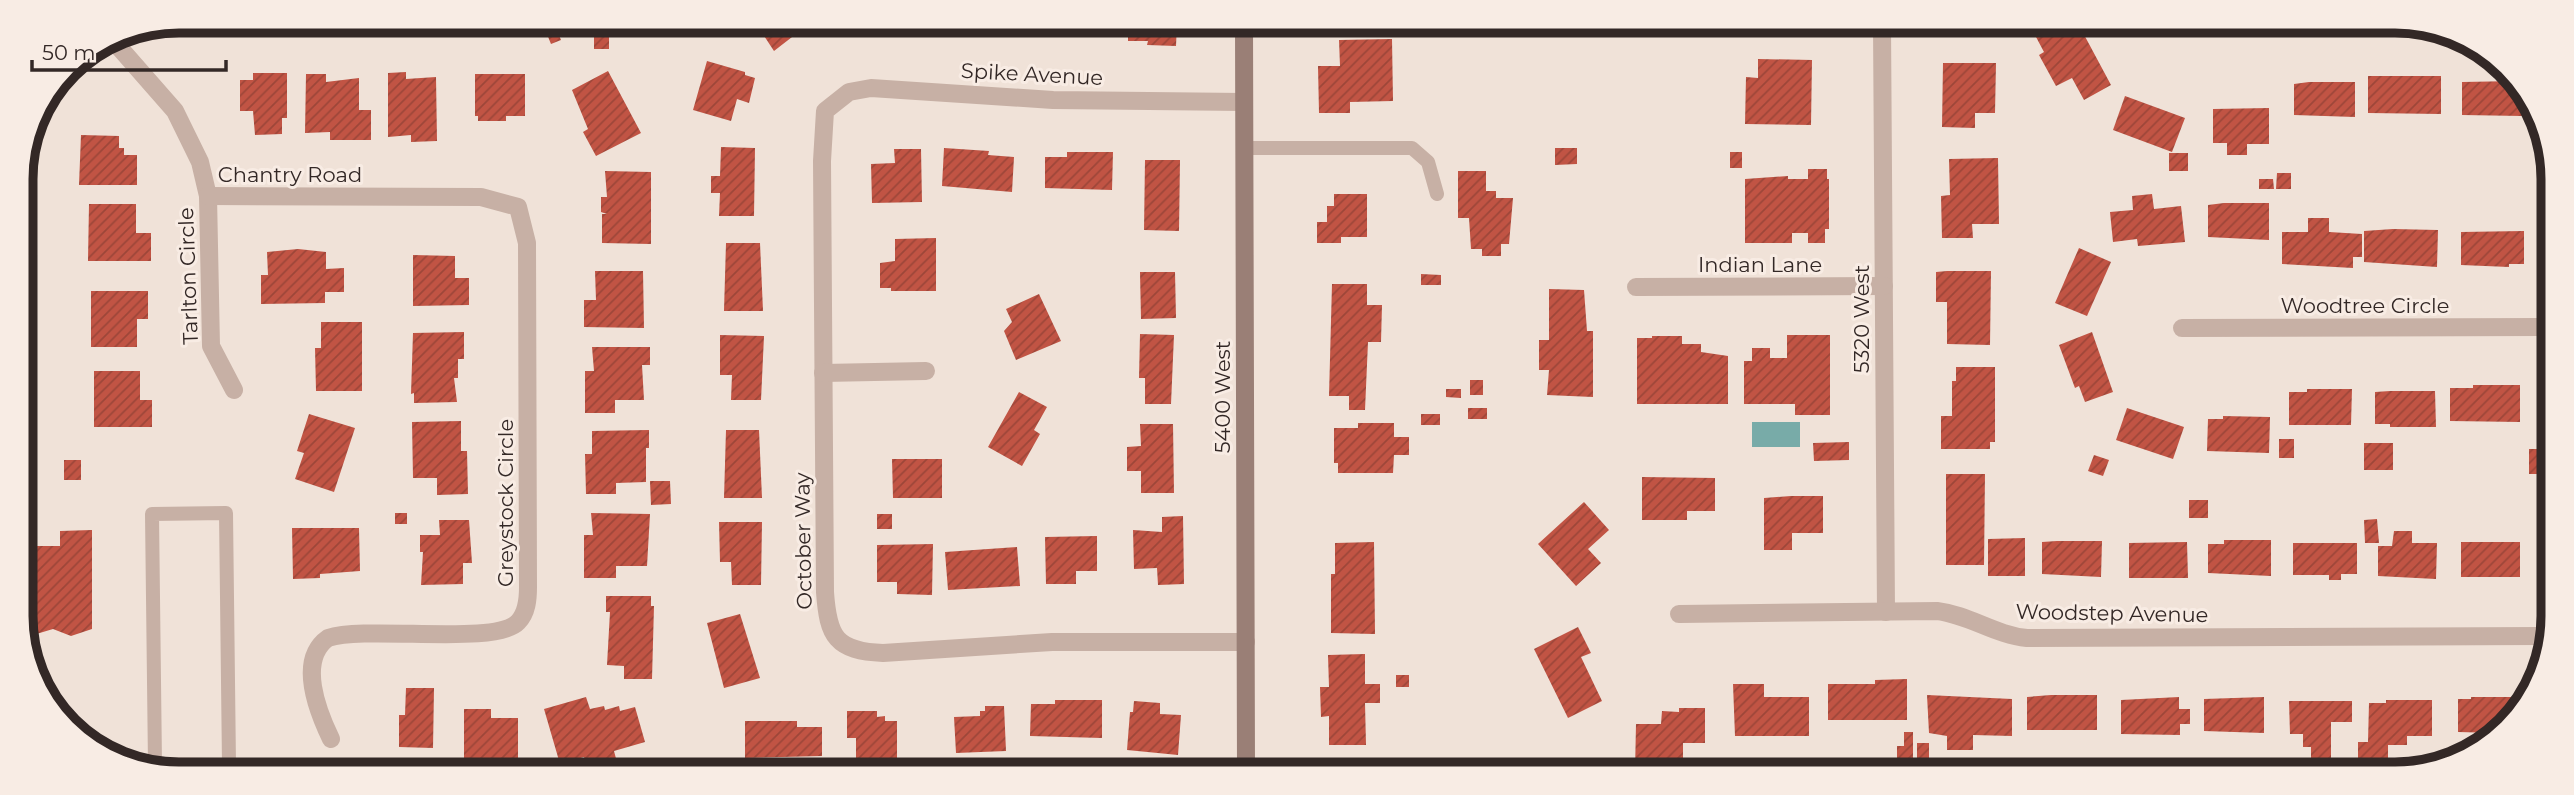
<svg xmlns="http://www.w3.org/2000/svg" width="2574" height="795" viewBox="0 0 2574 795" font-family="Montserrat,sans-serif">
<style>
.water{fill:#78aba8}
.building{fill:url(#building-hatch)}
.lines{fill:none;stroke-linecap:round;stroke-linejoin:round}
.lane{stroke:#c7b0a5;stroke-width:14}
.street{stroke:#c7b0a5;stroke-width:18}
.secondary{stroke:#9a7f76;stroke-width:18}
.labels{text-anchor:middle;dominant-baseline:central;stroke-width:6;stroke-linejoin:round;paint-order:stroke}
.street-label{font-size:21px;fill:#332826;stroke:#f8ece4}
.rim{fill:none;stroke:#332826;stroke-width:9}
</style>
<defs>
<pattern id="building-hatch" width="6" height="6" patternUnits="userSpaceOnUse" patternTransform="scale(1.75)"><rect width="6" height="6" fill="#c15444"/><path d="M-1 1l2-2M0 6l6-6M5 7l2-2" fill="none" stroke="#9d4639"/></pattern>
</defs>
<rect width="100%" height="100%" fill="#f0e2d8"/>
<!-- water -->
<rect class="water" x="1752" y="422" width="48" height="25"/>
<!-- building -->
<g class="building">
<path d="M542 22H553L561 40 551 44Z"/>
<path d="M760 22H771L810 23 774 51 757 25Z"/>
<rect x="847" y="23" width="70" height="9"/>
<path d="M933 23H1010V29L985 28V33H933Z"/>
<path d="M1044 23H1093V33H1064V27H1044Z"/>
<path d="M1128 23H1177L1176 46 1147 45 1148 41H1128Z"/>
<path d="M2058 26 2067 37 2081 29 2111 85 2084 100 2072 78 2056 86 2039 55 2044 52 2036 37Z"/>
<rect x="594" y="30" width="15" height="19"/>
<path d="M1392 39 1393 101 1350 102V113H1319L1318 66H1340L1339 40Z"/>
<path d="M1758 59 1812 60 1811 125 1745 124 1746 77 1758 78Z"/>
<path d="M707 61 745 72V75L755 78 749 103 737 99 731 121 693 110Z"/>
<path d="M1943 63H1996L1995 113H1975V128L1942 127Z"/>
<path d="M608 71 641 133 596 156 583 132 588 129 572 90Z"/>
<path d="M406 72V79L436 77 437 141 411 142V135L388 137V73Z"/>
<path d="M253 73H287V118H282V134L255 135 253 111H240V80H253Z"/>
<path d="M306 74H326V82L359 78V110H371V140H330V132L305 133Z"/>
<path d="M475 74H525V116H506V121H478V116H475Z"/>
<path d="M62 75 70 79 49 116 39 110Z"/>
<path d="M2368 76H2441V114L2368 113Z"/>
<path d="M2517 81 2522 91V116L2462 115V82Z"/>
<path d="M2309 82H2355V117L2294 115V84Z"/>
<path d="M2125 96 2185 118 2172 152 2113 130Z"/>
<path d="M2269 108V144H2247V155H2227V143H2213V109Z"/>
<path d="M81 135 119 136V148H124V155H137V185H79Z"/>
<path d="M721 147 755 148 754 216H719L720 193H711V176H720Z"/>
<path d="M944 148 989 151 988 155 1014 157 1012 192 942 186Z"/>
<path d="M1555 148H1577V164L1555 165Z"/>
<path d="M894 149H921L922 202 872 203 871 164 895 163Z"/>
<path d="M1067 152H1113L1112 190 1045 188V157H1067Z"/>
<rect x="1730" y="152" width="12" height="16"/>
<rect x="2169" y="153" width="19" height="18"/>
<path d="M1998 158 1999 224H1972L1973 238H1942L1941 196 1950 195 1949 159Z"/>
<path d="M1145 160H1180L1179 231 1144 230Z"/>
<path d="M1808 169H1827V179H1829V229H1825V243H1808V233H1792V243H1745V179L1788 176V179H1808Z"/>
<path d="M605 171 651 172V244L602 243V214H607L601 212V197H607Z"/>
<path d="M1458 171H1486V191H1496V198H1513L1509 244H1501V256H1482V249H1471L1469 218H1458Z"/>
<path d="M2277 173H2291V189H2276Z"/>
<path d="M2259 179H2273L2274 189H2259Z"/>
<path d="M1334 194H1367V237H1341V243H1317V222H1327V206H1334Z"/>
<path d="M2152 194 2154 209 2181 206 2185 242 2138 246 2137 239 2113 242 2110 212 2133 210 2132 196Z"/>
<path d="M2224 203H2269V240L2208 237V205Z"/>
<path d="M89 204H136V233H151V261H88Z"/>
<path d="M2308 218H2329V232L2362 234V257H2353V268L2282 264V232H2308Z"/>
<path d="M2393 229 2438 230 2437 267 2364 262V231Z"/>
<path d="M2524 231V264H2509V267L2461 265V232Z"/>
<path d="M936 238V291H891V288H880V263L895 261V239Z"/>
<path d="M726 243H760L763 311H724Z"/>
<path d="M2079 248 2111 262 2087 316 2055 303Z"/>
<path d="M298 249 326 252V269L344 268V292H325V303L261 304V275H268L267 252Z"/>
<path d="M413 255 455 256V278H469V305L413 306Z"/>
<path d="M595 271H643L644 328 584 327V300H596Z"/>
<path d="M1947 271H1991L1990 345 1947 344V302H1936V272Z"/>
<path d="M1140 272H1175L1176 318 1141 319Z"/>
<path d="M1421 274 1441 275V285H1421Z"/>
<path d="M1332 284H1367V305H1382L1381 342H1368L1365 410H1349V396H1329Z"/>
<path d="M1549 289 1584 290 1587 331H1593V397L1547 395 1549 370H1539V340H1549Z"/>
<path d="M91 291H148V319H137V347H91Z"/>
<path d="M1039 294 1061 341 1016 360 1004 331 1012 322 1006 309Z"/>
<path d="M22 318H36L37 485H23Z"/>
<path d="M321 322H362V391H316L315 348H321Z"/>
<path d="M464 332V359H458V378H454L457 402 414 403V393L411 394 413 333Z"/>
<path d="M2092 332 2113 392 2085 402 2079 386 2075 388 2059 345Z"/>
<path d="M1140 334 1174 335 1171 404H1145V378H1139Z"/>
<path d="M720 335 764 336 761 400H731L732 375H720Z"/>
<path d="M1787 335H1830V415H1795V404H1744V361H1752V348H1770V358H1787Z"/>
<path d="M1652 336H1682V344H1701V352L1728 356V404H1637V338H1652Z"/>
<path d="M592 347H650V365H642L644 400H615V413H585V371H594Z"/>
<path d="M1956 367H1995V442H1990V449H1941V416H1952V381H1956Z"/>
<path d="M94 371H140V400H152V427H94Z"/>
<rect x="1470" y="380" width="13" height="15"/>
<path d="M2473 385H2520V422L2450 421V388H2473Z"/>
<path d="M1446 389H1461V398L1446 397Z"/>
<path d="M2307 389H2352L2351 425H2289V392H2307Z"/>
<path d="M2390 391H2435L2436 427H2390V424H2375V392Z"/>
<path d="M1019 392 1047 407 1034 430 1040 434 1022 466 988 447Z"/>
<rect x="1468" y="408" width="19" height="11"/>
<path d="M2127 408 2184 427 2173 459 2116 440Z"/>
<path d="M309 414 355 428 334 492 295 479 304 453 297 451Z"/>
<rect x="1421" y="414" width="19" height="11"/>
<path d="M2223 416 2270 417 2269 453 2207 451 2208 419H2223Z"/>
<path d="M461 421V451H467L468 494 437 495V478H413L412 422Z"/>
<path d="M1358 423H1394V437H1409V455H1394L1393 473H1338V463H1334V428H1358Z"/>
<path d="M1140 424H1173L1174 493H1141V471H1127V447L1141 446Z"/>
<path d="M649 430V448H646V482L616 483V494H586L585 454H592V431Z"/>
<path d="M726 430H759L762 498H724Z"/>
<rect x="2279" y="439" width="15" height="19"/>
<path d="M1849 442V460L1814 461 1813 443Z"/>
<rect x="2364" y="443" width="29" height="27"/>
<path d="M2529 449H2549L2548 474H2529Z"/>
<path d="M2094 455 2109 460 2103 476 2088 471Z"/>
<path d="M892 459H942V498H893Z"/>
<rect x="64" y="460" width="17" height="20"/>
<path d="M1946 474H1985L1984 565H1946Z"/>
<path d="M1642 477 1715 478V511H1687V520H1642Z"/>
<path d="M650 481H670L671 504 651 505Z"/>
<path d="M1791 496H1823V533H1792V550H1764V498Z"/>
<rect x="2189" y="500" width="19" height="18"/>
<path d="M1584 502 1609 530 1588 549 1601 563 1576 586 1538 544Z"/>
<rect x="395" y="513" width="12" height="11"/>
<path d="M591 513 650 514 647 566H616V578H584V535H593Z"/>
<rect x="877" y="514" width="15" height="15"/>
<path d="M1183 516 1184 584 1158 585 1157 568 1134 569 1133 530 1162 532V517Z"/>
<path d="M2377 519 2379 543H2365L2364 520Z"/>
<path d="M439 520H469L472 563H463V584L421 585 423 552H420V535H440Z"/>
<path d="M719 522H762L761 585H732L731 562H720Z"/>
<path d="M292 528H359L360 571 320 574V578L293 579Z"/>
<path d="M92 530V629L71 636 53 629 33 635 37 639 31 647 24 644 23 546H60V531Z"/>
<path d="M2394 531H2412V543H2437L2436 579 2378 576V546H2392Z"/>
<path d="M1097 536V571H1076V584H1046L1045 537Z"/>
<path d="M2025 538V576H1988V539Z"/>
<path d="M2224 540H2271V576L2208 573V544H2224Z"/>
<rect x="2537" y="540" width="11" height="24"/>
<path d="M2057 541H2102L2101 577 2042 574V542Z"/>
<path d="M1374 542 1375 634 1331 633V574H1335V543Z"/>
<path d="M2187 542 2188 578H2129V543Z"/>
<rect x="2461" y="542" width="59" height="35"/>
<path d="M2293 543H2357V574H2341V580H2329V575H2293Z"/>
<path d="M933 544 932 595 897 594V582H877V545Z"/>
<path d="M1017 547 1020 586 948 590 945 552Z"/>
<path d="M606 596H651V606H654L652 679H624V666L607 665 610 612H606Z"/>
<path d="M740 614 760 678 724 688 707 623Z"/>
<path d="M1578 627 1591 653 1581 657 1602 701 1568 718 1534 649Z"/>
<path d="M1365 654V684H1380V703H1365L1366 745H1329V716L1321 717 1320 687H1329L1328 655Z"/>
<rect x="1396" y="675" width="13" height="12"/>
<path d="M1907 679V720H1828V684H1875V680Z"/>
<path d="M1733 684H1764V697H1809V736H1735Z"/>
<path d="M406 688H434L433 748 399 747V715H405Z"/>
<path d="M1927 695 2012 699V736L1973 735V750H1947V736L1929 733Z"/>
<path d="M2051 695H2097V730H2027V697Z"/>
<path d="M586 697 590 709 604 706 605 710 619 706 620 711 635 707 645 742 614 751 618 766 588 770 584 757 560 764 544 709Z"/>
<path d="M2179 697V709H2190V724H2180V735L2121 734V700Z"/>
<path d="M2264 697V733L2204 731V699Z"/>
<path d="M2471 697H2515V706L2497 733 2458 732V699H2471Z"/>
<path d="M1055 700H1102V738L1030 736 1031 704H1055Z"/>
<path d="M2386 700H2432V736H2407V745H2388V774H2358V742H2368L2369 703H2386Z"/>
<path d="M1134 701 1160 703V714L1181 715 1178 755 1127 750 1130 712H1133Z"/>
<path d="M2289 701H2352V722H2331V758H2311V747H2303V734H2290Z"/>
<path d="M985 706H1004L1006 751 956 753 954 717 980 716V711H985Z"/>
<path d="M1679 708H1705V743H1683V772H1635L1636 724H1661L1662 711 1679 712Z"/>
<path d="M464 709H491V718H518V766H464Z"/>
<path d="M847 711H877V717L885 716V721H897V765H856V738H847Z"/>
<path d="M745 721H797V727H822V756L745 758Z"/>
<path d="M1904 732H1913V768H1904V762H1897V746H1904Z"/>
<rect x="1917" y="743" width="12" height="15"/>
<path d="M853 767 900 768V770H853Z"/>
</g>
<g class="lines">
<!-- lane -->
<g class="lane">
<path d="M1244 148H1412L1428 162 1437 194"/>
<path d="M131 764 229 765 226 513 152 514 155 764"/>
</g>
<!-- street -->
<g class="street">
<path d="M1882 25 1886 612"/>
<path d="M111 38 175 111 200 162 208 196 211 346 234 390"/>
<path d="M1244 102 1053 100 871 88 849 92 825 111 822 161 825 592C828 637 836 651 883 653L1052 642H1246"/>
<path d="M208 196 481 197 518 207 527 243 528 587C528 599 527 613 518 622 496 646 368 625 328 638 297 660 318 712 331 739"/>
<path d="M1636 287 1884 286"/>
<path d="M2182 328 2549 327"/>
<path d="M823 373 926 371"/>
<path d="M1679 614 1937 611C1970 615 1995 635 2027 638L2548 636"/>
</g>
<!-- secondary -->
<path class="secondary" d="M1244 24 1246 771"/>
</g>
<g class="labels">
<!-- street labels -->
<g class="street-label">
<text transform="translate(1032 74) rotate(3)">Spike Avenue</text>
<text x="290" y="174">Chantry Road</text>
<text x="1760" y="264">Indian Lane</text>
<text transform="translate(188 276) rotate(-92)">Tarlton Circle</text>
<text x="2365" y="305">Woodtree Circle</text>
<text transform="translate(1861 319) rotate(-90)">5320 West</text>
<text transform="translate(1222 397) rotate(-90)">5400 West</text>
<text transform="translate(505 503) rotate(-90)">Greystock Circle</text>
<text transform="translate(803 541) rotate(-91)">October Way</text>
<text transform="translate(2112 613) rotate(1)">Woodstep Avenue</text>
</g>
</g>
<!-- crop -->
<path d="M0 0H2574V795H0ZM179 33H2395A146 146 0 0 1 2541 179V616A146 146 0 0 1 2395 762H179A146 146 0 0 1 33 616V179A146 146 0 0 1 179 33Z" fill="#f8ece4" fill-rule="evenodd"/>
<path class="rim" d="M179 33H2395A146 146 0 0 1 2541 179V616A146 146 0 0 1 2395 762H179A146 146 0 0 1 33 616V179A146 146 0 0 1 179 33Z"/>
<!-- scale -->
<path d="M32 60v10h194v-10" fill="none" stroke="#332826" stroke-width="3.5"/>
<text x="42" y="60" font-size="21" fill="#332826" stroke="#f8ece4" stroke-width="5" paint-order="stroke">50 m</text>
</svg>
